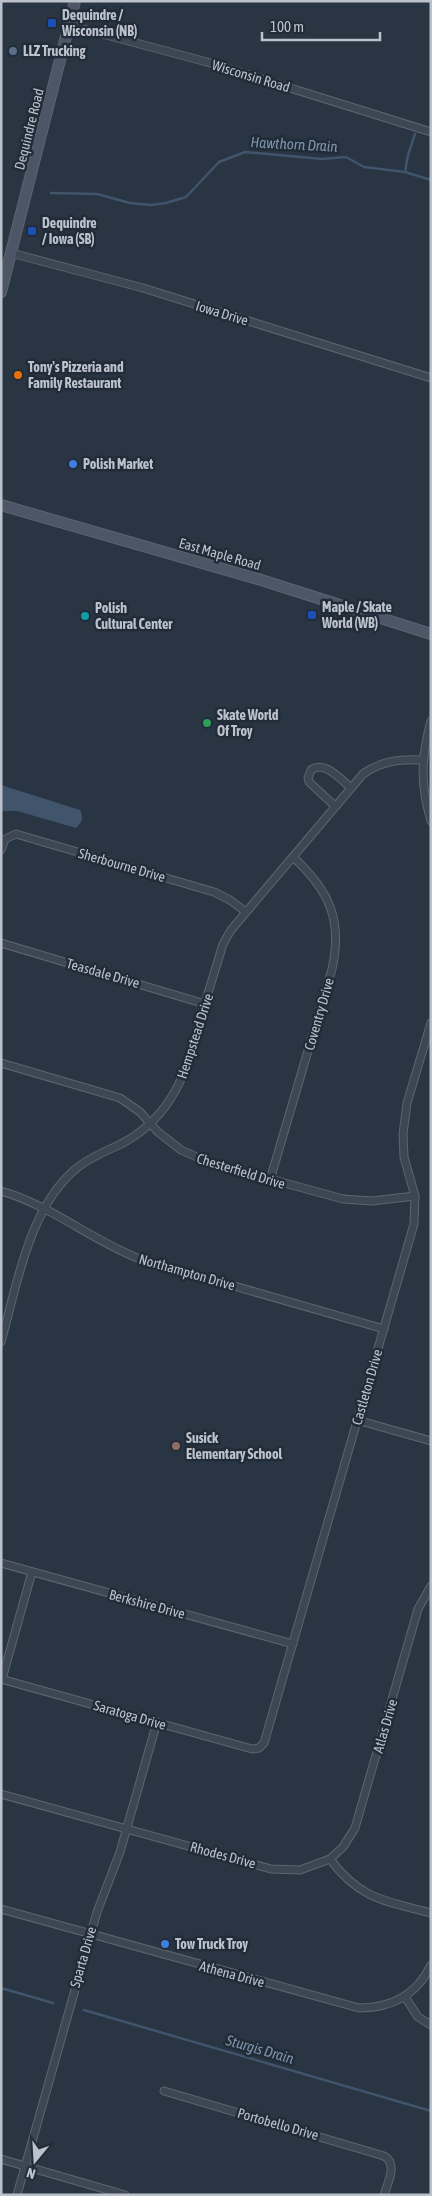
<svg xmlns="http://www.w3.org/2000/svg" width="432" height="2196" viewBox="0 0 432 2196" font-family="'Asap Condensed',sans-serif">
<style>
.water{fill:#40546b}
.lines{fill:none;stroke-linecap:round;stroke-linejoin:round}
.stream{stroke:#40546b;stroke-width:2.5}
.street-casing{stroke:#5c6570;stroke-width:9}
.secondary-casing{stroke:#5c6570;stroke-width:12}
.street{stroke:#3d4753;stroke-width:7}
.secondary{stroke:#4c5666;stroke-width:10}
.transit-dot{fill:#1a4fb4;stroke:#222c38;stroke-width:2}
.service-dot{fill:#5c6f8a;stroke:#222c38;stroke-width:2}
.food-dot{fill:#e8710a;stroke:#222c38;stroke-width:2}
.shop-dot{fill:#3f7fe0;stroke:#222c38;stroke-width:2}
.culture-dot{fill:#0f9aa8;stroke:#222c38;stroke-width:2}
.leisure-dot{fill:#2e9e5b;stroke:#222c38;stroke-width:2}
.education-dot{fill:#8d6e63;stroke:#222c38;stroke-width:2}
.labels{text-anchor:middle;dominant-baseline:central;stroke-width:5;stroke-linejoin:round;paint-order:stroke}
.poi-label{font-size:14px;font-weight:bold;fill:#bbc2cc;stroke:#222c38;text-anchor:start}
.street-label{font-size:14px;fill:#bbc2cc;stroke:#222c38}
.water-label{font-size:15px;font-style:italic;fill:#7d94ad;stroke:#222c38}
</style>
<rect width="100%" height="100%" fill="#293543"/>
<!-- water -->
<path class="water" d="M1 785 80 810C84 817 82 823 76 828L17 811H1Z"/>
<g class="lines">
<!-- stream -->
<g class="stream">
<path d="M405 172 408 155 415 134"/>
<path d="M51 193 97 194 130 203 151 205 166 203 186 197 219 162 245 152 322 159 346 157 364 167 405 172 431 180"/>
<path d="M1 1988 53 2003"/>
<path d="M84 2010 431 2111"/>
</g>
<defs>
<g id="street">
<path d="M69 25 207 62 431 132"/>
<path d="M11 253 143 288 431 378"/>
<path d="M431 721C421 758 420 784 431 821"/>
<path d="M335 806 309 782 308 778 311 770C325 760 340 779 350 787"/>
<path d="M1 850 5 839 16 834 214 892 230 900 246 912"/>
<path d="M1 943 205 1004"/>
<path d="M1 1063 120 1098 140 1112 158 1132 181 1150 208 1162 343 1199 372 1201 415 1196"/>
<path d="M270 1180 332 969C343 920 329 890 293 857"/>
<path d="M1 1191C51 1205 92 1241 140 1259L384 1329"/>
<path d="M1 1342C17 1285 29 1206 78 1167 91 1157 106 1151 121 1144 140 1134 157 1119 169 1101 186 1076 193 1046 201 1017 208 992 216 968 223 944L231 930 363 774C381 761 400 759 422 760"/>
<path d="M357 1420 431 1441"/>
<path d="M1 1563 293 1644"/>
<path d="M1 1679 252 1749 259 1748 264 1743 414 1224 415 1196 404 1157 403 1134 407 1103 431 1023"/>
<path d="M2 1679 32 1572"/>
<path d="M1 1794 271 1869 300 1870 330 1859C359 1899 386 1901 431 1913"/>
<path d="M330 1859 343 1847 355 1828 418 1609 431 1586"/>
<path d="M1 1909 359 2008C391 2008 417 1995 431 1965"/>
<path d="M405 1997 418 2017 431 2025"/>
<path d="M164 2091 384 2156C398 2164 388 2182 384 2195"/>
<path d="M1 2159 125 2195"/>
<path d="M17 2195 97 1912 120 1852 157 1722"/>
</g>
<g id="secondary">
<path d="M1 292 75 1"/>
<path d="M1 505 258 579 431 634"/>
</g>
</defs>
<!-- street casing -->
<use href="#street" class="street-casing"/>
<!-- secondary casing -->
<use href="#secondary" class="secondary-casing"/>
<!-- street -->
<use href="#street" class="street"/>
<!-- secondary -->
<use href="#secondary" class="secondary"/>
</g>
<!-- markers -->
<g class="transit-dot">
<rect x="47" y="18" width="10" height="10" rx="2.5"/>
<rect x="27" y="226" width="10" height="10" rx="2.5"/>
<rect x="307" y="610" width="10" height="10" rx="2.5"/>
</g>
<circle class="service-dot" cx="13" cy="51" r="5"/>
<circle class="food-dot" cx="18" cy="375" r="5"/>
<g class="shop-dot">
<circle cx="73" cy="464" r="5"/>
<circle cx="165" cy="1944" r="5"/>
</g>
<circle class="culture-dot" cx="85" cy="616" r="5"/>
<circle class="leisure-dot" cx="207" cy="723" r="5"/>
<circle class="education-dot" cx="176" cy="1446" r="5"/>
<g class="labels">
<!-- poi labels -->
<g class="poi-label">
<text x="62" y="15">Dequindre /<tspan x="62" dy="16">Wisconsin (NB)</tspan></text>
<text x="23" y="51">LLZ Trucking</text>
<text x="42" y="223">Dequindre<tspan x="42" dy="16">/ Iowa (SB)</tspan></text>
<text x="28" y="367">Tony's Pizzeria and<tspan x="28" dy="16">Family Restaurant</tspan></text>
<text x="83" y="464">Polish Market</text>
<text x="322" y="607">Maple / Skate<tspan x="322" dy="16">World (WB)</tspan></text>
<text x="95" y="608">Polish<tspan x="95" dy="16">Cultural Center</tspan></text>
<text x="217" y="715">Skate World<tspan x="217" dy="16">Of Troy</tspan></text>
<text x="186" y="1438">Susick<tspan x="186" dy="16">Elementary School</tspan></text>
<text x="175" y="1944">Tow Truck Troy</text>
</g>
<!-- street labels -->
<g class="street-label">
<text transform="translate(251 76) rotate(17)">Wisconsin Road</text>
<text transform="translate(29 129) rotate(-76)">Dequindre Road</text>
<text transform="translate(222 313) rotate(17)">Iowa Drive</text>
<text transform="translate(220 554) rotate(16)">East Maple Road</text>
<text transform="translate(122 865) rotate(16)">Sherbourne Drive</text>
<text transform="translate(103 973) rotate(16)">Teasdale Drive</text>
<text transform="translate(319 1014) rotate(-74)">Coventry Drive</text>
<text transform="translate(195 1036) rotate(-72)">Hempstead Drive</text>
<text transform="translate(241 1171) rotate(17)">Chesterfield Drive</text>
<text transform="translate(187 1272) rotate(16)">Northampton Drive</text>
<text transform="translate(367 1387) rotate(-74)">Castleton Drive</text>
<text transform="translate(147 1604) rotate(15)">Berkshire Drive</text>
<text transform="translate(130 1715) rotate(16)">Saratoga Drive</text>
<text transform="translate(385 1726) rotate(-74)">Atlas Drive</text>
<text transform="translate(223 1855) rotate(15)">Rhodes Drive</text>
<text transform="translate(83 1957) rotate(-74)">Sparta Drive</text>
<text transform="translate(232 1974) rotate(15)">Athena Drive</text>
<text transform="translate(278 2124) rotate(16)">Portobello Drive</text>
</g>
<!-- water labels -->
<g class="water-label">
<text transform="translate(294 144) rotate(3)">Hawthorn Drain</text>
<text transform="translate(260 2049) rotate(16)">Sturgis Drain</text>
</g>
</g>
<!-- border -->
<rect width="432" height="2196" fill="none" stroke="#bbc2cc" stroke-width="5"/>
<!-- north arrow -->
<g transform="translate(35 2161) rotate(198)" stroke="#222c38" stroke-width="4" paint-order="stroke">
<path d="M0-4L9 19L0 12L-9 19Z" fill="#bbc2cc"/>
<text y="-8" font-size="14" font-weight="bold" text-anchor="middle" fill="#bbc2cc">N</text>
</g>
<!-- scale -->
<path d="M262 32v8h118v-8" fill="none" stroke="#bbc2cc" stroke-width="2.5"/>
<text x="270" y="32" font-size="15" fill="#bbc2cc" stroke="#222c38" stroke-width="4" paint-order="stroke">100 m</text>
</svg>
